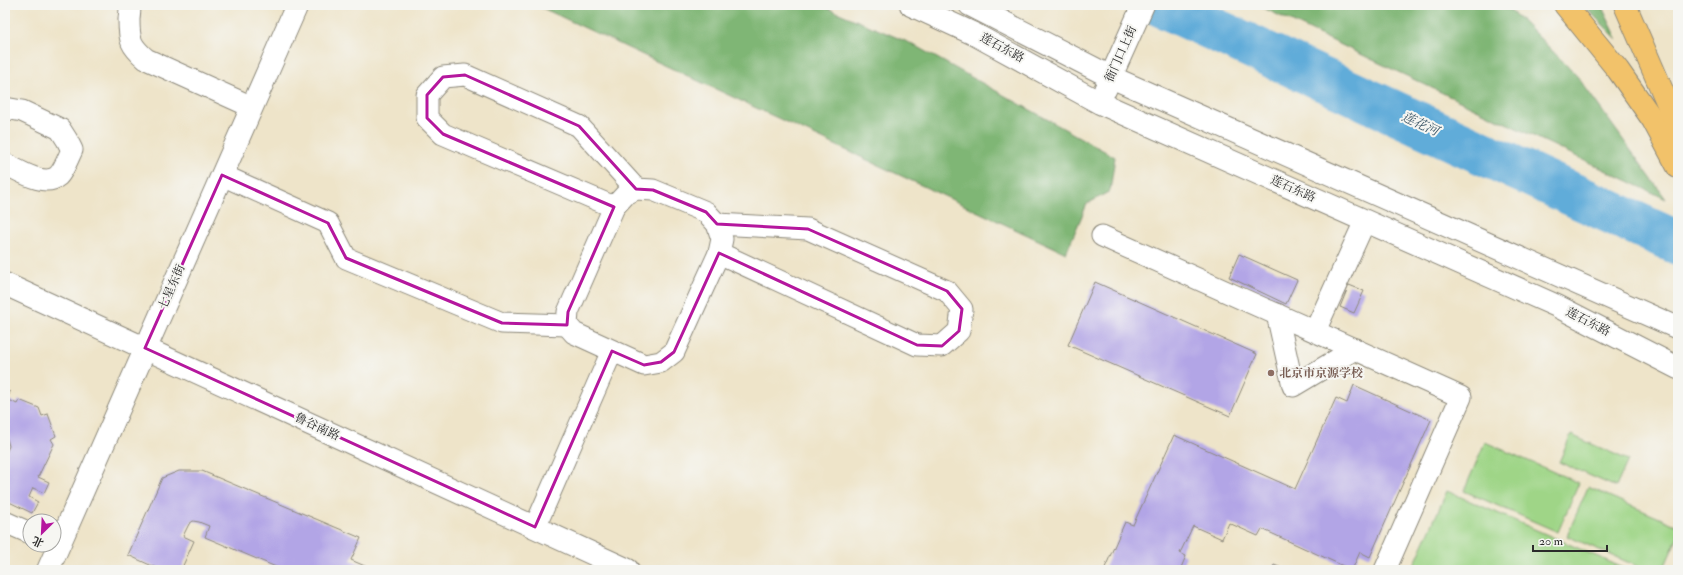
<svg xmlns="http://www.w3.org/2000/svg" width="1683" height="575" viewBox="0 0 1683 575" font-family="'IM FELL Double Pica','Noto Serif SC',serif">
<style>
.green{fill:#9fd587;stroke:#658059}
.forest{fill:#7fb674;stroke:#557050}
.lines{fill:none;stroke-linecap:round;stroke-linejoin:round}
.river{stroke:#60acd9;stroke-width:44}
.building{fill:#b2a5e6}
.minor-casing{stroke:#8c887a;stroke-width:23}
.tertiary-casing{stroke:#8c887a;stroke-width:24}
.motorway-casing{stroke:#8c887a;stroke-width:24}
.minor{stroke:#fff;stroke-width:21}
.tertiary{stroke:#fff;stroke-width:22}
.motorway{stroke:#f2c26a;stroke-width:22}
.marked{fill:none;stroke:#b5179e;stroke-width:3;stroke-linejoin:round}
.education-dot{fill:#8d6e63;stroke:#f6f6f2;stroke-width:1.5}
.labels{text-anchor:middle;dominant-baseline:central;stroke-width:4;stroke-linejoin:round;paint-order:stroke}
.street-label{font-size:12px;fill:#2b2b2b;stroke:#f6f6f2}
.education-label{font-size:12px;font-weight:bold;fill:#785e54;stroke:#f6f6f2;text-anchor:start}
.water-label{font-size:13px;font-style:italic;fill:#3e5868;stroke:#f6f6f2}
</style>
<rect width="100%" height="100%" fill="#f6f6f2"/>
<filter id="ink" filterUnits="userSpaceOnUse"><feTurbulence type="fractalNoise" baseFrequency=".025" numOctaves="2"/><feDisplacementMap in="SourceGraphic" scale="8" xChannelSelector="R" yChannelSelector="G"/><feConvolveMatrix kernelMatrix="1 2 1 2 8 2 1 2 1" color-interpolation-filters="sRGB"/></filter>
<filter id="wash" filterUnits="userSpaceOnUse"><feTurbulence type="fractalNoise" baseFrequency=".012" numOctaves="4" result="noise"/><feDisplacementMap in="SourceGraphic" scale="16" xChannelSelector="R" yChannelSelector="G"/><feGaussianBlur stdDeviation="0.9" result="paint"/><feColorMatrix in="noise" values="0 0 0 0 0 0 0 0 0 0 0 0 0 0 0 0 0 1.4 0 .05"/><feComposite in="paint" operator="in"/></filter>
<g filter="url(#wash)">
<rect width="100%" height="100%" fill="#eee4c9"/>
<!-- green -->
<g class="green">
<path d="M1571 435 1628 460 1616 487 1559 462Z"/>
<path d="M1485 442 1579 483 1558 532 1464 491Z"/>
<path d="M1588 487 1678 526V536L1663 570H1646L1567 536Z"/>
<path d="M1447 491 1628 570H1412Z"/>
</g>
<!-- forest -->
<g class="forest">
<path d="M536 5H820L910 43 1115 157 1110 191 1087 204 1066 253Z"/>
<path d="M1257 5H1503L1522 20 1577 76 1666 199Z"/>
<path d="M1583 5H1601L1618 40Z"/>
</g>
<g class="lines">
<!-- river -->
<path class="river" d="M1161 5 1678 243"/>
</g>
<g id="blocks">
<!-- building -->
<g class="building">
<path d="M1239 254 1297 280 1286 304 1229 277Z"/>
<path d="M1095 282 1257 354 1230 416 1068 345Z"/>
<path d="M1349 285 1364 291 1354 313 1340 307Z"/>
<path d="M1354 385 1431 420 1370 557 1360 552 1352 570 1262 529 1258 536 1229 523 1222 539 1193 526 1180 553 1186 556 1180 570H1104L1125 522 1133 525 1174 435 1295 489 1336 398 1347 403Z"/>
<path d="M5 390 10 392 7 399 17 404 19 400 39 408 42 416 48 414 56 436 51 439 54 444 38 477 49 482 44 493 33 488 29 497 38 502 32 513 5 500V455L9 446 7 439 5 438Z"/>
<path d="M179 471H202L361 538 351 560 374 570H283L205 537 209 526 199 522 193 521 189 524 183 536 194 541 181 570H161L128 555 162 478Z"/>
<path d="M1274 565 1287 570H1272Z"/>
</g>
</g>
</g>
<g filter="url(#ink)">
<use href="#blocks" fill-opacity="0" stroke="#8c887a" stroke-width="1"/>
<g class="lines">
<defs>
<g id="minor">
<path d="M129 5C131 10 129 15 129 20 129 41 131 46 146 59L252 107"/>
<path d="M5 108 22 111 60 129 67 140 72 150C68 158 64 170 58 176 44 188 19 170 5 164"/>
<path d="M222 175 328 223 346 258 502 323 567 325"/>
<path d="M636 189 653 190 706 212 717 224 722 239 719 253 674 352 661 362 644 365 574 333 567 325 568 312 614 207 626 194Z"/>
<path d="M614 207 443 134 427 118V95L443 77 465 75 579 126 636 189"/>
<path d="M717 224 808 229 947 291 962 309 959 331 942 346 917 345 719 253"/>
<path d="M1102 236 1461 397 1385 570"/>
<path d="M1277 314 1293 386 1355 349"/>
<path d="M1315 331 1365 221"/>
<path d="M5 522 30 533"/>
<path d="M535 527 612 351"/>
</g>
<g id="tertiary">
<path d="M911 5 974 34 1100 103 1557 306 1678 368"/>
<path d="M970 5 1111 77 1678 328"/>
<path d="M1105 90 1143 5"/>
<path d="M5 284 628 570"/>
<path d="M48 570 297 5"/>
</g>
<g id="motorway">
<path d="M1565 5 1618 70 1653 120 1678 167"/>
<path d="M1625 5 1671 111 1678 129"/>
</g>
</defs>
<!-- minor casing -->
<use href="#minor" class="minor-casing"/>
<!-- tertiary casing -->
<use href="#tertiary" class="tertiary-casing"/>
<!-- motorway casing -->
<use href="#motorway" class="motorway-casing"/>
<!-- minor -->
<use href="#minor" class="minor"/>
<!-- tertiary -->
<use href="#tertiary" class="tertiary"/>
<!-- motorway -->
<use href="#motorway" class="motorway"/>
</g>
</g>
<!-- marked area -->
<path class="marked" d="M465 75 579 126 636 189 653 190 706 212 717 224 808 229 947 291 962 309 959 331 942 346 917 345 719 253 674 352 661 362 644 365 612 351 535 527 145 348 222 175 328 223 346 258 502 323 567 325 568 312 614 207 443 134 427 118V95L443 77Z"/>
<!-- markers -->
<circle class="education-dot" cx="1271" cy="373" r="4"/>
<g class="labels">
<!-- street labels -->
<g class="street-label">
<text transform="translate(1002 48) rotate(28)">莲石东路</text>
<text transform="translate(1121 54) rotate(-66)">衙门口上街</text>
<text transform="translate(1293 189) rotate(24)">莲石东路</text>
<text transform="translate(172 287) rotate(-66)">七星东街</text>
<text transform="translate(1588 322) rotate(27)">莲石东路</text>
<text transform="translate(317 427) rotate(25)">鲁谷南路</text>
</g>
<!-- education labels -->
<g class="education-label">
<text x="1279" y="373">北京市京源学校</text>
</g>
<!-- water labels -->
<g class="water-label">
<text transform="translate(1420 124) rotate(25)">莲花河</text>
</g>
</g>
<!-- margin -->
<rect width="1683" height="575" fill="none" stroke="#f6f6f2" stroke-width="20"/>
<!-- north arrow -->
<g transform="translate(42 533) rotate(204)"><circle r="19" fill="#f6f6f2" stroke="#a5a5a2"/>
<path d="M0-3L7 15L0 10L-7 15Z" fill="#b5179e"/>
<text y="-6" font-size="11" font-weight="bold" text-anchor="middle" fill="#2b2b2b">北</text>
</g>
<!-- scale -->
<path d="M1533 545v6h74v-6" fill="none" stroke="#2b2b2b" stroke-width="2"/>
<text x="1539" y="545" font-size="12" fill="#2b2b2b" stroke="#f6f6f2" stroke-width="3" paint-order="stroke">20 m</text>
</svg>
